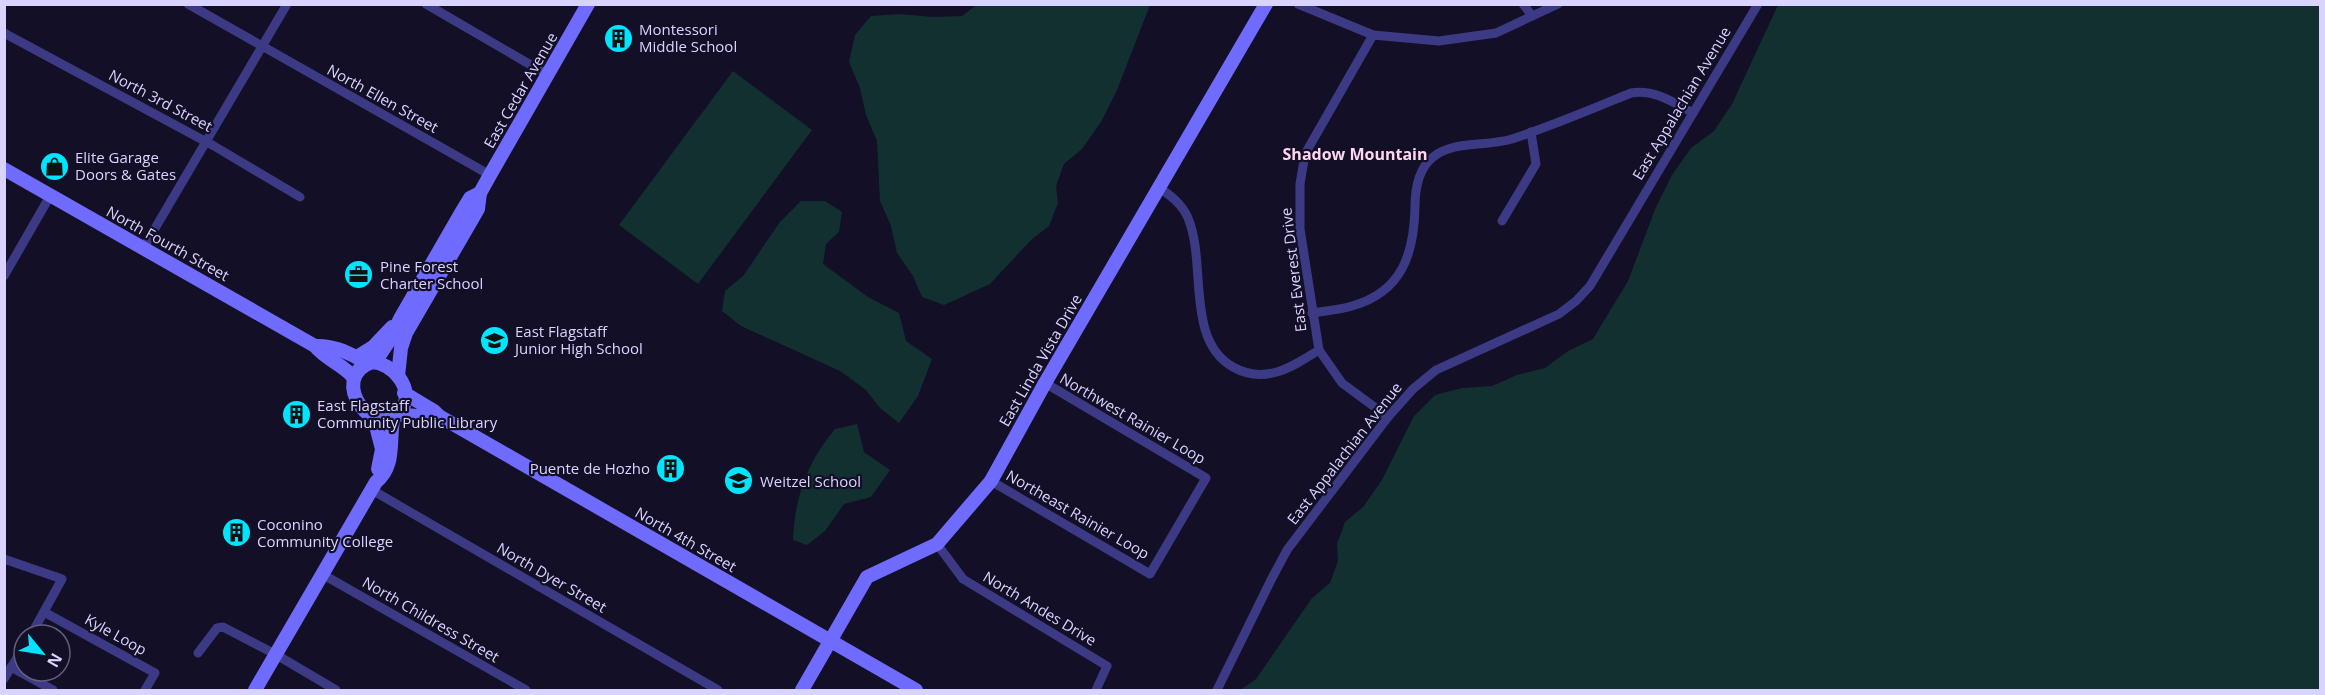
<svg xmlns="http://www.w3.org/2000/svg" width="2325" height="695" viewBox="0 0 2325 695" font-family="'Open Sans',sans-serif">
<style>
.green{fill:#12302f}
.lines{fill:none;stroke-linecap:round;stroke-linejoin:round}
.street{stroke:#3d3a85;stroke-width:9}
.secondary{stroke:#6f6bff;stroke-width:14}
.labels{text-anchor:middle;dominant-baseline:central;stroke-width:4.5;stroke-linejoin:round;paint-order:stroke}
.poi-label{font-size:15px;fill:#d9d4ff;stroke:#130f26;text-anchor:start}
.street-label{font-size:15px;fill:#d9d4ff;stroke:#130f26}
.neighbourhood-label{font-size:16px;font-weight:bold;fill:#ffd6f0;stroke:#130f26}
</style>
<rect width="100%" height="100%" fill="#130f26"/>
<!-- green -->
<g class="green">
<path d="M978 4 1150 5 1117 90 1101 122 1082 149 1064 164 1056 186 1058 203 1049 226 1031 240 990 284 944 305 922 297 913 276 897 253 891 226 880 201 877 141 866 115 860 88 849 62 855 35 871 16 900 14 932 17 962 16Z"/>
<path d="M1778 5H2320V690H1240L1256 679 1312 598 1330 583 1338 561 1337 544 1345 522 1363 507 1382 480 1414 416 1435 395 1462 388 1492 386 1517 375 1545 368 1568 351 1593 339 1628 281 1656 207 1672 175 1691 148 1714 131 1732 104Z"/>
<path d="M733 71 812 130 698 284 619 225Z"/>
<path d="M801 201H825L842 212 839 232 826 244 823 264 868 297 899 313 906 341 932 359 918 396 899 423 880 408 866 390 840 371 741 326 722 311 725 291 743 276 780 222Z"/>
<path d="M857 424 864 452 890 470 871 497 844 504 825 531 807 545 793 540C795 495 807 463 835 429Z"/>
</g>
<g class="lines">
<!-- street -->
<g class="street">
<path d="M188 4 490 175"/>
<path d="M426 4 548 75"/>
<path d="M1298 4 1373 35 1439 41 1496 33 1558 4"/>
<path d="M1523 4 1532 16"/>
<path d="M4 33 214 146 300 197"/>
<path d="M1373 35 1305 154 1300 184V229L1319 350 1342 383 1388 417"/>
<path d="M1160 188C1171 196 1182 204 1188 218 1207 263 1185 340 1233 367 1265 385 1292 367 1319 350"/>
<path d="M1502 221 1536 164 1531 132"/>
<path d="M144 247 287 4"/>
<path d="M4 276 50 196"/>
<path d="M1312 313C1325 311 1339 310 1352 306 1402 292 1414 254 1415 207 1415 189 1418 169 1433 157 1455 140 1486 147 1512 139 1552 126 1592 109 1631 93 1654 89 1673 102 1693 113"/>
<path d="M991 481 1150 574 1206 478 1045 383"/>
<path d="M372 490 718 690"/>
<path d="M937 544 963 579 1107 666 1096 690"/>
<path d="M4 559 62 579 31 635"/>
<path d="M322 574 526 690"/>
<path d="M44 612 155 673 145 690"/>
<path d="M198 653 217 628 223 627 275 654 336 690"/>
<path d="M11 667 53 690"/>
<path d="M4 679 24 646"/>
<path d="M1217 690 1272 578 1287 550 1388 417 1413 389 1436 370 1559 314 1576 301 1590 286 1758 4"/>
</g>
<!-- secondary -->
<g class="secondary">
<path d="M4 169 315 346C326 360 343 364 354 378"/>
<path d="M315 346C334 345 348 353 364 361"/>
<path d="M357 357 373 347 392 327"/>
<path d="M372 362C392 363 415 388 402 409 378 447 325 378 372 362Z"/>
<path d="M375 362 389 341 401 317 461 213 470 198 480 193"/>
<path d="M398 376 401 348 406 333 478 209 480 193 490 175 588 4"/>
<path d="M404 393 434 411 439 416 916 690"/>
<path d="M398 414 433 418 439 416"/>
<path d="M374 418 382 449 378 469"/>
<path d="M255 690 376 482C397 465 388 439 394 416"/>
<path d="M802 690 867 577 937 544 991 481 1045 383 1266 4"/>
</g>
</g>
<!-- icons -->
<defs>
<symbol id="building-disc" viewBox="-11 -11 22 22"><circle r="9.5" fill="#00e5ff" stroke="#130f26"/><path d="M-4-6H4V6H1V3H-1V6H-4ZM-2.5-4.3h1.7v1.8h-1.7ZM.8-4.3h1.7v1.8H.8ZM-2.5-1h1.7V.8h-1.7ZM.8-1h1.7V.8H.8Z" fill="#111"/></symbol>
<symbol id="shop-disc" viewBox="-11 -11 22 22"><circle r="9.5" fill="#00e5ff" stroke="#130f26"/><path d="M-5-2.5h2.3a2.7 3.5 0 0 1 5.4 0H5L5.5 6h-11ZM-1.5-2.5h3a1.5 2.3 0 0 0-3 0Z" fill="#111"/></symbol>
<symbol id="office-disc" viewBox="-11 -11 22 22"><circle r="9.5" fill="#00e5ff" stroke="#130f26"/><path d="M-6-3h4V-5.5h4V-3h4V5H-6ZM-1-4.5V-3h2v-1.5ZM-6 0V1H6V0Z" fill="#111"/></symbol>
<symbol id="school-disc" viewBox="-11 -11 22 22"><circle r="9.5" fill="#00e5ff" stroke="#130f26"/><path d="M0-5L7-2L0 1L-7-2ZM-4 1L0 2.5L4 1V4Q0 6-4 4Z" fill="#111"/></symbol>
</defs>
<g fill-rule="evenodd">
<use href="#building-disc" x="602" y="22" width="33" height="33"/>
<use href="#shop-disc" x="38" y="150" width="33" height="33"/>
<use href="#office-disc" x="342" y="258" width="33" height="33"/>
<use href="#school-disc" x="478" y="324" width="33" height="33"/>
<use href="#building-disc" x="280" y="398" width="33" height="33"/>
<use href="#building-disc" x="654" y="452" width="33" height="33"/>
<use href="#school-disc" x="722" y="464" width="33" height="33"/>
<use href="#building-disc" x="220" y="516" width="33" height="33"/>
</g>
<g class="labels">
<!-- poi labels -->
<g class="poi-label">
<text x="639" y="29">Montessori<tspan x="639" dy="17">Middle School</tspan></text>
<text x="75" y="157">Elite Garage<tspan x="75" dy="17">Doors &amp; Gates</tspan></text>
<text x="380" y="266">Pine Forest<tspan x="380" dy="17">Charter School</tspan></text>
<text x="515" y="331">East Flagstaff<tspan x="515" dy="17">Junior High School</tspan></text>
<text x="317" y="405">East Flagstaff<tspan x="317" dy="17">Community Public Library</tspan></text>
<text x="650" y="468" text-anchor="end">Puente de Hozho</text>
<text x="760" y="481">Weitzel School</text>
<text x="257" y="524">Coconino<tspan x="257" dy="17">Community College</tspan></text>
</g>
<!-- street labels -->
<g class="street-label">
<text transform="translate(520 90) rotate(-60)">East Cedar Avenue</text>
<text transform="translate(383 98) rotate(29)">North Ellen Street</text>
<text transform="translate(161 100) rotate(28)">North 3rd Street</text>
<text transform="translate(1681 103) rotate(-59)">East Appalachian Avenue</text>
<text transform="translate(168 243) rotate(29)">North Fourth Street</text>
<text transform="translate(1293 270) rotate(-97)">East Everest Drive</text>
<text transform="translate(1040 360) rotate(-60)">East Linda Vista Drive</text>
<text transform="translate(1133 418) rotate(30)">Northwest Rainier Loop</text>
<text transform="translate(1344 453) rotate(-52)">East Appalachian Avenue</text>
<text transform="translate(1078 514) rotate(30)">Northeast Rainier Loop</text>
<text transform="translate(686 539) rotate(30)">North 4th Street</text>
<text transform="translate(552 577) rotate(30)">North Dyer Street</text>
<text transform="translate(1040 608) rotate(31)">North Andes Drive</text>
<text transform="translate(431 619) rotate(30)">North Childress Street</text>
<text transform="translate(116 634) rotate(29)">Kyle Loop</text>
</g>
<!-- neighbourhood labels -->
<g class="neighbourhood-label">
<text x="1355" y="154">Shadow Mountain</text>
</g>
</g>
<!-- border -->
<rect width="2325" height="695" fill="none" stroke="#d9d4ff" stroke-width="12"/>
<!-- north arrow -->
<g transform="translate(42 653) rotate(120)"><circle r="28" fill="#130f26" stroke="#625e7d" stroke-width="1.5"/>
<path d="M0-4.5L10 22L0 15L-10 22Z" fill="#00e5ff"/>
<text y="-9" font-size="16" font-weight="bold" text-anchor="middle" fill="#d9d4ff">N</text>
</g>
</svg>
